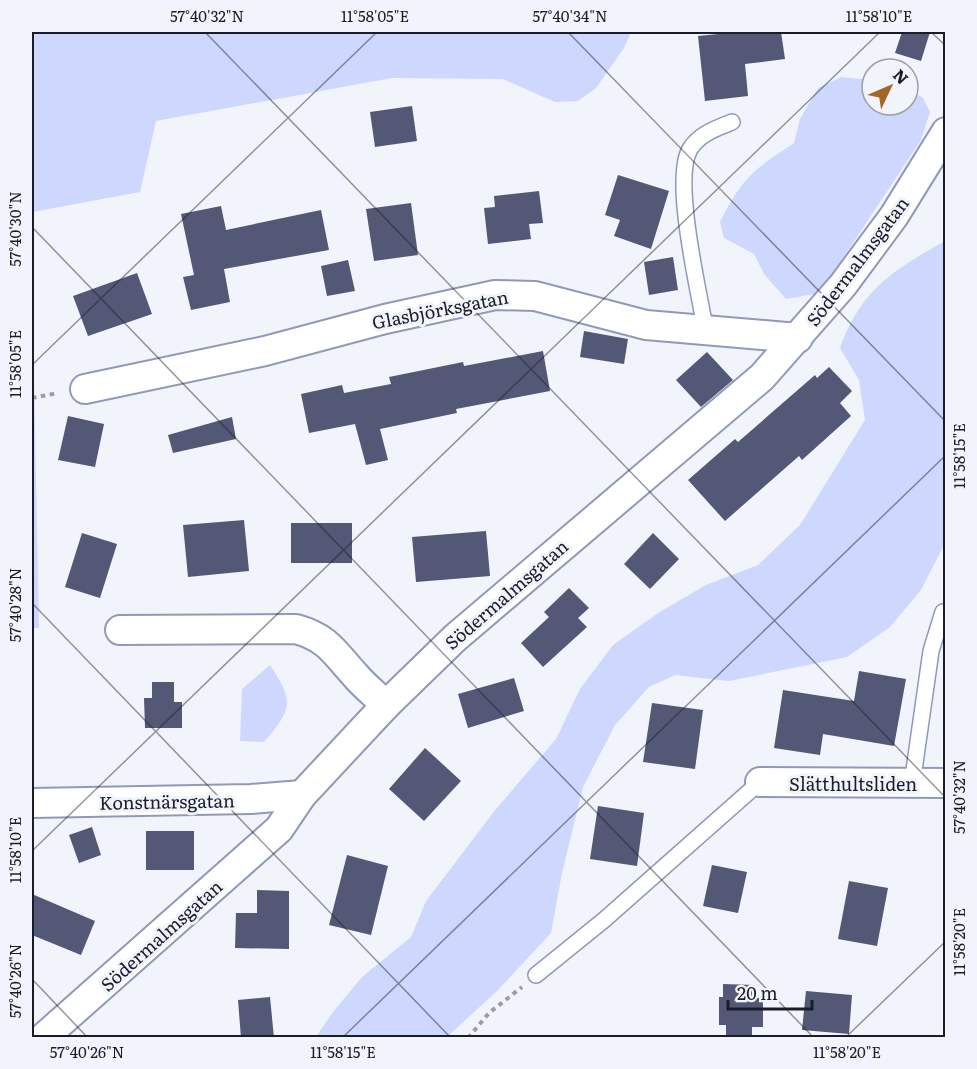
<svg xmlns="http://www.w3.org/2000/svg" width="977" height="1069" viewBox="0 0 977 1069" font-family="Literata,serif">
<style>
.green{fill:#ced7fd}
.building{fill:#525876}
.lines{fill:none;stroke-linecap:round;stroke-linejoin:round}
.service-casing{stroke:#9199b9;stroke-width:18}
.minor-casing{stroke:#9199b9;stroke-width:32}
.path{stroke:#9a9da6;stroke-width:4;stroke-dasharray:4.5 4.5;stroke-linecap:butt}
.service{stroke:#fff;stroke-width:15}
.minor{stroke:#fff;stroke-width:28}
.ticks{fill:none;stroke:#1a1d29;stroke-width:1.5;stroke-opacity:0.45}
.labels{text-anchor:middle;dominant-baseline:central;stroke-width:6;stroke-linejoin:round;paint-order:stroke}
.street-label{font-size:18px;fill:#1a1d29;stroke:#f2f4fb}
.neatline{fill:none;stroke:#1a1d29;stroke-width:2}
.ticks-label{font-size:15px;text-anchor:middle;fill:#1a1d29}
</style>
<rect width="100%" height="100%" fill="#f2f4fb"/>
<!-- green -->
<g class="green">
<path d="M32 32H631L624 48 596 88 578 101 555 102 503 79 392 78 156 121 140 192 32 212Z"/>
<path d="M841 77 872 80V105H908V88L923 98 930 112 921 140 820 293 786 299 764 274 754 254 724 238 720 222C742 178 753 170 794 143L800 119 818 88Z"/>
<path d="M945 241V543L921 590 890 627 847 657 729 681 675 675 649 687 615 725 583 787 562 873 551 933 496 992 447 1037H316L333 1012 362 977 411 937 426 901 496 809 556 739 580 689 613 645 658 613 706 585 758 565 800 525 865 420 859 380 840 348C860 290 895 269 945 241Z"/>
<path d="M32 277 39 628H32Z"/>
<path d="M270 665C294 702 293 708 264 742L240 741 242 689Z"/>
</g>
<!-- building -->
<g class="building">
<path d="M738 32H781L785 59 745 64 748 96 705 101 698 36Z"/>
<path d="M902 32H930L921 61 895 53Z"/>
<path d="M412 106 417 141 375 147 370 112Z"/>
<path d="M618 175 669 191 651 249 614 236 620 220 605 215Z"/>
<path d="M539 191 543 223 529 224 531 239 488 244 484 208 495 207 494 196Z"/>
<path d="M411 203 418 255 374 261 366 209Z"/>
<path d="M221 206 226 230 321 210 329 250 224 269 230 302 191 310 183 277 194 275 181 214Z"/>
<path d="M673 257 678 290 649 295 644 262Z"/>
<path d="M348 260 355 291 327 296 321 266Z"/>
<path d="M137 273 152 314 88 336 73 296Z"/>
<path d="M584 331 628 339 624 364 580 357Z"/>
<path d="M543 351 550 391 456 409 457 413 380 429 388 460 366 465 355 424 309 433 301 394 342 385 344 393 391 384 389 377 463 362 464 366Z"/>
<path d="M707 352 733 380 701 407 676 380Z"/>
<path d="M829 367 852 391 840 403 851 416 802 460 799 456 725 521 688 480 735 439 738 442 815 375 817 378Z"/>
<path d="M68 416 104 424 95 467 58 460Z"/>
<path d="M232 417 236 439 173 453 168 435Z"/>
<path d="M244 520 249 571 188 577 183 525Z"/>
<rect x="291" y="523" width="61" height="40"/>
<path d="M486 531 490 576 416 582 412 537Z"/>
<path d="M82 533 117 544 100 598 65 587Z"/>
<path d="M653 533 679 559 650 589 624 564Z"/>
<path d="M569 588 589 608 578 618 587 627 543 667 521 643 549 617 544 612Z"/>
<path d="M859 671 906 679 894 746 823 734 820 755 774 748 783 690 854 701Z"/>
<path d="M514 678 524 711 468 728 458 694Z"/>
<path d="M152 682H174V702H182V728H145L144 698H152Z"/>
<path d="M652 703 703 710 695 769 643 762Z"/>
<path d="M425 748 461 781 424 821 389 789Z"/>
<path d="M598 806 644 813 637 866 590 859Z"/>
<path d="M92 827 101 855 79 863 69 835Z"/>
<rect x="146" y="831" width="48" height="39"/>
<path d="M347 855 388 866 371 935 329 925Z"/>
<path d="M712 865 747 872 738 913 703 906Z"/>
<path d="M849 881 888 888 877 946 838 939Z"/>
<path d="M257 890 289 891V949L235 948 236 913H257Z"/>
<path d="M32 894 95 921 81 955 32 935Z"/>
<path d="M723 984 754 985 753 998H763V1027H752V1038H726V1025H719V997H723Z"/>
<path d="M806 991 852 995 849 1034 802 1030Z"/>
<path d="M270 997 274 1038H241L238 1000Z"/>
</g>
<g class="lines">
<defs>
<g id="service">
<path d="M705 328C699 291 672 179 690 149 699 134 717 128 732 122"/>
<path d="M912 784 931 651 943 612"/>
<path d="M536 975 604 920 760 782"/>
</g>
<g id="minor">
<path d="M85 389 265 351 385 319 495 295 535 296 646 325 798 338"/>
<path d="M120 630 296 629C328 638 334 652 355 675 364 686 376 695 386 705"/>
<path d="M760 782 946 783"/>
<path d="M32 803 251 799 302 795"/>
<path d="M43 1038 279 829 302 795 386 705 455 638 762 377 843 285 894 216 946 132"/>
</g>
</defs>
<!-- service casing -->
<use href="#service" class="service-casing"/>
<!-- minor casing -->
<use href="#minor" class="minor-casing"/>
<!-- path -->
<g class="path">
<path d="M32 398 58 393"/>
<path d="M468 1038 489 1013 522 987"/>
</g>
<!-- service -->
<use href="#service" class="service"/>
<!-- minor -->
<use href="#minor" class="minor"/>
</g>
<!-- ticks -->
<path class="ticks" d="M205 32 946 798M568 32 946 422M931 32 946 46M32 227 814 1038M32 365 377 32M32 603 451 1038M32 851 880 32M32 979 88 1038M342 1038 946 455M845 1038 946 941"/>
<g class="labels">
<!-- street labels -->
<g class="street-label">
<text transform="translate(857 261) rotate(-53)">Södermalmsgatan</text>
<text transform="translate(440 309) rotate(-11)">Glasbjörksgatan</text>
<text transform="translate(506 594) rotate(-41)">Södermalmsgatan</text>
<text x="853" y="783">Slätthultsliden</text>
<text transform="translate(167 801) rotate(-1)">Konstnärsgatan</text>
<text transform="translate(161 935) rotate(-42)">Södermalmsgatan</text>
</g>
</g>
<!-- border -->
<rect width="977" height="1069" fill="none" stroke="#f2f4fb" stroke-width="66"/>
<!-- north arrow -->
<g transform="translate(890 87) rotate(46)"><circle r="28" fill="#f2f4fb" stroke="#9c9ea7" stroke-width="1.5"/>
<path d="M0-4.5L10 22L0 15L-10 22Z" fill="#a36829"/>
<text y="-9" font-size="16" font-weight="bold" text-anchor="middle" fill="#1a1d29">N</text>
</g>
<!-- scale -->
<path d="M728 1000v9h84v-9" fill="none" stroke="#1a1d29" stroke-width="3"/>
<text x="737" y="1000" font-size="18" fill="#1a1d29" stroke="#f2f4fb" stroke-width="4.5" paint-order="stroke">20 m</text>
<rect x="33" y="33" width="911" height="1003" class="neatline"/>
<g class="ticks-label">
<text x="207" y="22">57°40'32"N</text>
<text x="375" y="22">11°58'05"E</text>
<text x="570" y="22">57°40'34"N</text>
<text x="879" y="22">11°58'10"E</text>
<text transform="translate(16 229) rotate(-90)" y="5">57°40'30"N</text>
<text transform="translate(16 364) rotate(-90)" y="5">11°58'05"E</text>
<text transform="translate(960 456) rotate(-90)" y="5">11°58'15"E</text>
<text transform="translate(16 605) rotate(-90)" y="5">57°40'28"N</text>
<text transform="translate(960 797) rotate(-90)" y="5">57°40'32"N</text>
<text transform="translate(16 850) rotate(-90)" y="5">11°58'10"E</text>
<text transform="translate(960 942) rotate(-90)" y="5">11°58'20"E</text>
<text transform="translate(16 981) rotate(-90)" y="5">57°40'26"N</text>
<text x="87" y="1058">57°40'26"N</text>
<text x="343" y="1058">11°58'15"E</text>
<text x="847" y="1058">11°58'20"E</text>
</g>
</svg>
